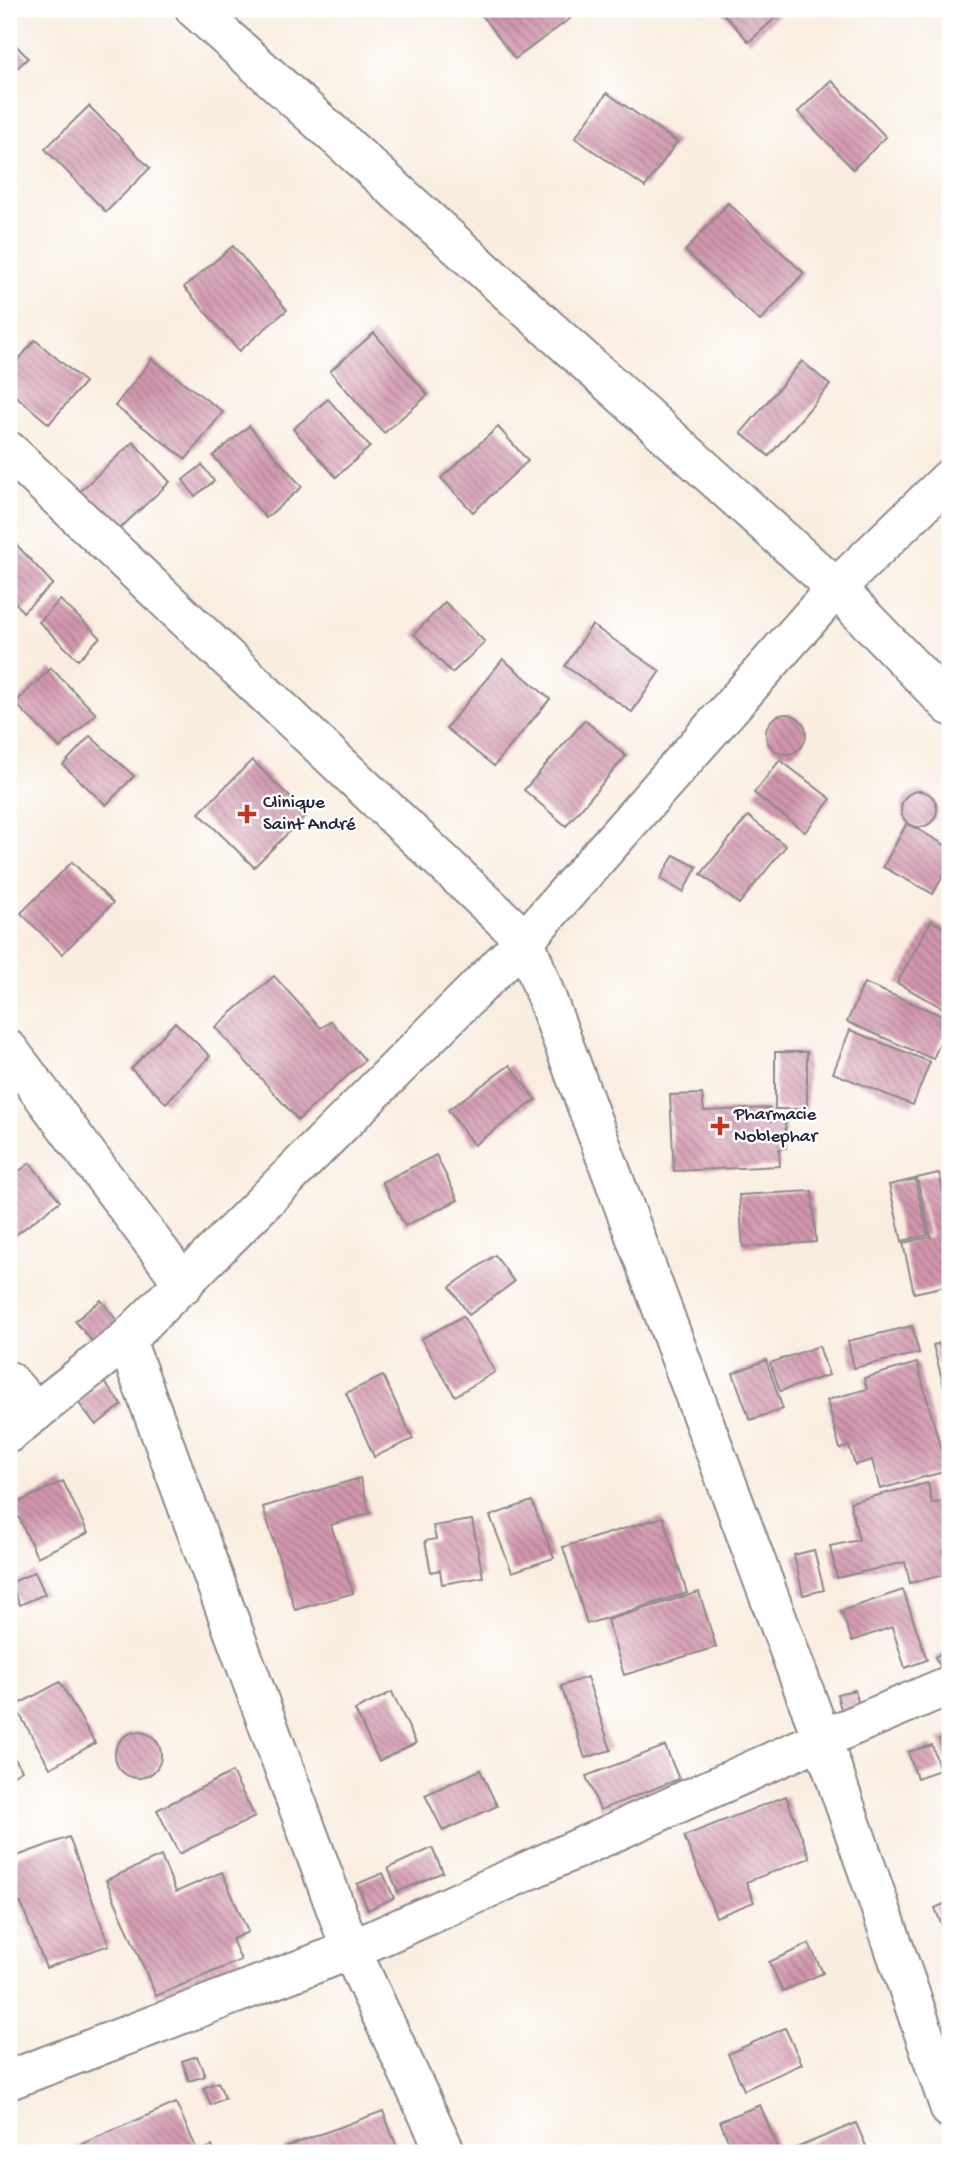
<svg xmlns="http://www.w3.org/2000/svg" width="959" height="2162" viewBox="0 0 959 2162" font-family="'Gochi Hand',sans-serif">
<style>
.building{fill:url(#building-back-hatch)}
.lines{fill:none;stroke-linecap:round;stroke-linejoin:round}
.minor-casing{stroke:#8e888d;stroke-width:42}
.minor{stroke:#fff;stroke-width:38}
.poi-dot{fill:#c8321e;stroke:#fff;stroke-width:2.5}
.labels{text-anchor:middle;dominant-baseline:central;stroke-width:5;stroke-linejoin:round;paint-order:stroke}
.poi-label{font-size:19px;fill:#22223b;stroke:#fff;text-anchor:start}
</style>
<defs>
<pattern id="building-back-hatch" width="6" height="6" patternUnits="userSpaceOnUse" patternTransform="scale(1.75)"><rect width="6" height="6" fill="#d196ad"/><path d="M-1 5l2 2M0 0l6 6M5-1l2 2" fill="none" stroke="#a97a8e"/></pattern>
</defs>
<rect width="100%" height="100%" fill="#fff"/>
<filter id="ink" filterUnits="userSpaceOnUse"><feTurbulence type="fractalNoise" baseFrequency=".0143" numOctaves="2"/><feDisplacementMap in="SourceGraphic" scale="14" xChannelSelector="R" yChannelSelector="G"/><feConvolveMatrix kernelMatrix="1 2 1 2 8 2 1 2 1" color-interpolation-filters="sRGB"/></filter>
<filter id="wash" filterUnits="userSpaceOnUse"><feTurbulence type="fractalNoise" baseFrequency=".00686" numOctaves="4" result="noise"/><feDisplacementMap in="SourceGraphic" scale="28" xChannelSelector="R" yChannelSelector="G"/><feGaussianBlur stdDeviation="1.57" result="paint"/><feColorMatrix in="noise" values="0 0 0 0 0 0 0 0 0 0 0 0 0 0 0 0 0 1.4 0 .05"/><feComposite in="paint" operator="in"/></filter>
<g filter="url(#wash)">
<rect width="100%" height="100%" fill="#f9eddf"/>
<g id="blocks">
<!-- building -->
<g class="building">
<path d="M485 9H583L515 59 480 13Z"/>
<path d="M719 9H785L749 42Z"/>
<path d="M9 38 28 58 9 76Z"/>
<path d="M831 80 886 137 853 169 798 112Z"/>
<path d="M607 93 677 142 645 187 575 138Z"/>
<path d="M89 106 150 168 106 212 45 149Z"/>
<path d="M728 203 804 273 760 321 685 251Z"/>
<path d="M233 246 287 310 239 351 184 287Z"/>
<path d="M374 333 428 395 384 433 330 371Z"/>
<path d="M35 340 85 382 49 424 9 390V371Z"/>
<path d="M152 359 223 412 186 459 115 406Z"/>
<path d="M802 361 830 385 769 456 741 433Z"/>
<path d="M328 399 370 447 336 477 293 429Z"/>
<path d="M249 426 302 487 266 518 213 456Z"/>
<path d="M498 427 528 461 473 512 441 478Z"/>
<path d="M133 442 170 482 117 531 80 491Z"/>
<path d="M202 465 214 481 195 496 183 480Z"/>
<path d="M14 542 53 584 23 612 16 603 9 610V546Z"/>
<path d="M60 600 100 637 78 660 39 622Z"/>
<path d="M445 602 485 642 452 673 414 634Z"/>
<path d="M592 625 660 671 632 712 565 666Z"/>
<path d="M503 659 550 699 494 766 446 728Z"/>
<path d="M51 668 96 714 60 748 15 703Z"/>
<circle cx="786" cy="734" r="20"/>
<path d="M585 720 626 756 566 826 524 790Z"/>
<path d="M90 736 134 776 106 805 63 765Z"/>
<path d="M252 760 307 814 254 867 199 813Z"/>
<path d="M780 760 831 799 805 832 754 793Z"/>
<circle cx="919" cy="809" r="18"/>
<path d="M748 816 786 846 739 904 701 874Z"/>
<path d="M907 823 950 848V863L933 894 883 867Z"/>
<path d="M674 855 697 867 683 892 660 879Z"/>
<path d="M72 862 113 903 62 954 21 913Z"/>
<path d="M931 921 950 931V1012L897 983Z"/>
<path d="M274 976 321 1028 331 1021 365 1060 298 1120 215 1027Z"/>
<path d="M864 983 950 1019 933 1059 847 1022Z"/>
<path d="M175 1022 210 1056 166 1103 131 1069Z"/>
<path d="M850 1030 930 1062 913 1105 833 1073Z"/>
<rect x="775" y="1052" width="32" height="57"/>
<path d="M510 1065 536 1100 474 1145 448 1110Z"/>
<path d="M702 1094 704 1111 769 1108 771 1121 785 1119 786 1148 779 1149 780 1166 674 1171 670 1095Z"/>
<path d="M436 1155 458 1200 405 1226 382 1182Z"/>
<path d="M30 1163 60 1201 9 1240V1179Z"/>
<path d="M939 1173 950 1220V1285L914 1293 903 1243 931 1237 917 1178Z"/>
<path d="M915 1179 928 1235 902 1241 889 1185Z"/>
<path d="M812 1191 816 1242 743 1247 739 1195Z"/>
<path d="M495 1255 514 1282 469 1315 450 1287Z"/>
<path d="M101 1300 124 1330 100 1351 75 1321Z"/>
<path d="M463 1316 495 1372 455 1396 421 1339Z"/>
<path d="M912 1326 919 1353 854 1368 848 1341Z"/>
<path d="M950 1341V1406H949L933 1345Z"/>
<path d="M819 1346 829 1375 780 1391 770 1363Z"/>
<path d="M766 1360 783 1409 750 1420 733 1373Z"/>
<path d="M917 1363 947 1471 880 1489 872 1460 855 1465 849 1446 840 1449 827 1400 867 1389 864 1378Z"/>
<path d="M383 1376 413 1439 374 1457 346 1393Z"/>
<path d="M104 1382 122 1405 96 1425 78 1402Z"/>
<path d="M360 1478 370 1513 331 1525 353 1593 295 1610 263 1507Z"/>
<path d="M63 1481 88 1533 37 1557 13 1505Z"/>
<path d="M928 1483 932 1504 950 1499V1549L943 1551 948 1574 910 1583 905 1562 837 1578 830 1546 859 1540 850 1502Z"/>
<path d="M532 1501 554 1558 512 1572 490 1516Z"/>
<path d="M663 1517 687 1593 587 1624 563 1547Z"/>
<path d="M472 1520 483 1577 442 1584 440 1570 431 1572 425 1541 436 1539 433 1526Z"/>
<path d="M814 1550 824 1590 803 1595 794 1555Z"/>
<path d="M35 1572 45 1594 20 1605 10 1583Z"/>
<path d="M903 1590 927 1660 905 1668 892 1627 852 1641 841 1611Z"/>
<path d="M699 1592 716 1647 624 1675 607 1620Z"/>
<path d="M950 1648V1661L940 1666 935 1657Z"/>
<path d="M587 1677 611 1750 585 1758 561 1686Z"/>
<path d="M60 1682 95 1743 50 1768 15 1706Z"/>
<path d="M855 1690 860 1709 842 1714 837 1694Z"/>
<path d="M392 1692 416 1743 379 1761 355 1710Z"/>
<circle cx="138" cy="1755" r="23"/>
<path d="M950 1735V1773L939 1739Z"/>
<path d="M932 1745 940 1770 917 1778 908 1752Z"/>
<path d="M665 1746 679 1779 600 1810 586 1776Z"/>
<path d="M9 1750 22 1770 9 1778Z"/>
<path d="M480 1770 497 1806 443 1831 425 1795Z"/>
<path d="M232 1772 255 1817 179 1854 157 1810Z"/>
<path d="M786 1796 810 1858 746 1882 754 1902 716 1917 684 1836Z"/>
<path d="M69 1837 109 1945 46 1968 21 1903 9 1907V1859Z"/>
<path d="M432 1848 443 1872 398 1892 388 1868Z"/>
<path d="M161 1856 176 1892 222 1872 248 1932 232 1939 241 1960 156 1996 106 1880Z"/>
<path d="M383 1873 394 1898 368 1910 357 1884Z"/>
<path d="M950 1901V1945L935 1908Z"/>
<path d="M809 1944 823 1973 783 1991 769 1962Z"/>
<path d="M785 2028 802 2064 744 2090 728 2054Z"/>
<path d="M197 2056 205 2076 189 2081 182 2061Z"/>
<path d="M218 2082 225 2098 211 2105 203 2088Z"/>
<path d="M176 2103 198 2152 212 2146 215 2153H72L70 2149Z"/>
<path d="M760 2105 780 2153H733L720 2121Z"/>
<path d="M383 2111 399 2153H285L283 2148Z"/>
<path d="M856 2123 869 2153H784Z"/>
</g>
</g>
</g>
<g filter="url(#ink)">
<use href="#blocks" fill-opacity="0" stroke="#8e888d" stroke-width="2"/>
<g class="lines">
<defs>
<g id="minor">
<path d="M195 9 836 588 950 706"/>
<path d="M9 451 525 940 822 1739 950 2109"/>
<path d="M9 1050 184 1284"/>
<path d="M126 1340 351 1950 446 2153"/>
<path d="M9 1381 36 1412"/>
<path d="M9 1433 126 1340 525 940 836 588 950 478"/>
<path d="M9 2080 351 1950 822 1739 950 1685"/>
</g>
</defs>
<!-- minor casing -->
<use href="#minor" class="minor-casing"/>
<!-- minor -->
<use href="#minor" class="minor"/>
</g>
</g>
<!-- markers -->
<g class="poi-dot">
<path d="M243.5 803.5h7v7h7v7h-7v7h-7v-7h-7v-7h7z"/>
<path d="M716.5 1115.5h7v7h7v7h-7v7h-7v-7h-7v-7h7z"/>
</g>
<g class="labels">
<!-- poi labels -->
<g class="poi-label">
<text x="263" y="803">Clinique<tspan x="263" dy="22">Saint André</tspan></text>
<text x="734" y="1115">Pharmacie<tspan x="734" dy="22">Noblephar</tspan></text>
</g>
</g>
<!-- margin -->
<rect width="959" height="2162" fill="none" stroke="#fff" stroke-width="35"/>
</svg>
